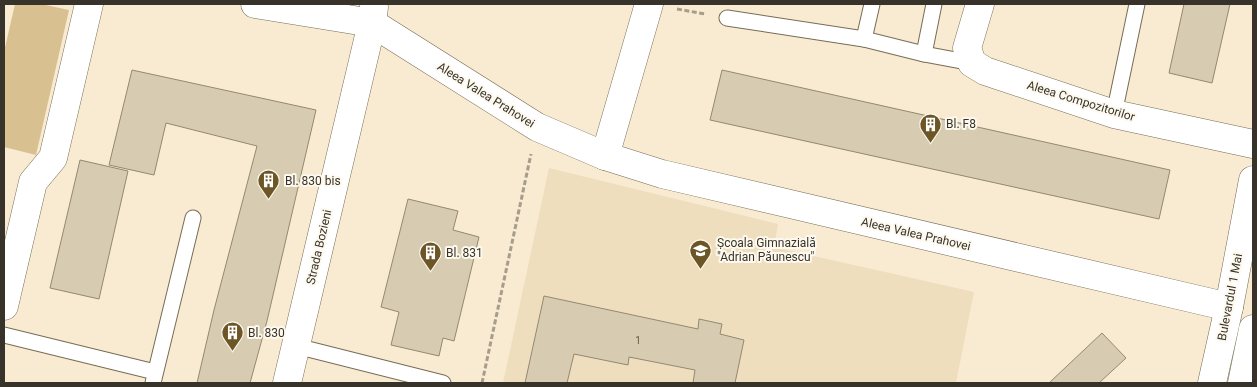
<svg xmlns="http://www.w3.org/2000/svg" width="1257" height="387" viewBox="0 0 1257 387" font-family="Roboto,sans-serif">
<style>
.built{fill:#efdebe}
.green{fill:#d8c091}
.building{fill:#d7cbb2;stroke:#948871}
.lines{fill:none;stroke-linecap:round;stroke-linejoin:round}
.service-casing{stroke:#776c55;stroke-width:17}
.minor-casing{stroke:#776c55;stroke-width:29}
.secondary-casing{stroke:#776c55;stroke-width:29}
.path{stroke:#a79d8b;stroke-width:3;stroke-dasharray:5 2.5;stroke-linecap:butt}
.service{stroke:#fff;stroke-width:15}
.minor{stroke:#fff;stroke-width:28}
.secondary{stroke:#fff;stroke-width:28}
.labels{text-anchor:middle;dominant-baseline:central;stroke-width:4;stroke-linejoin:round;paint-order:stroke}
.number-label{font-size:10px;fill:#60594c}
.street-label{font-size:12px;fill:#38332a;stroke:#fef9ef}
.poi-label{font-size:12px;fill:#38332a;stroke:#fef9ef;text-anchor:start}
</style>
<rect width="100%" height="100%" fill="#f8ebd2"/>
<!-- built -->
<path class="built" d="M549 168 778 224 774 247 974 292 956 383H503Z"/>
<!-- green -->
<path class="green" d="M15 4H41L69 10 36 155 4 147V52Z"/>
<!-- building -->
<g class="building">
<path d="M1184 4H1230L1212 83 1169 73Z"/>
<path d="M132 70 316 110 267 321 250 383H197L214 310 257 146 166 123 154 175 109 165Z"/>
<path d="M722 70 1170 170 1159 219 710 120Z"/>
<path d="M80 160 128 171 99 299 50 288Z"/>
<path d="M408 199 458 211 453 230 479 237 454 341 443 338 439 356 391 345 399 312 381 307Z"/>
<path d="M544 296 698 329 699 319 722 324 720 334 744 340 735 383H693L695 370 629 357 628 365 574 354 567 383H525Z"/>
<path d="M1102 333 1126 358 1099 383H1049Z"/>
</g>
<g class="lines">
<defs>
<g id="service">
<path d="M727 18 864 39 924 54 972 63"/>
<path d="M864 39 872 4"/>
<path d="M924 54 934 4"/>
<path d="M1114 114 1137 4"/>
<path d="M4 335 155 372"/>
<path d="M296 346 443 383"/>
<path d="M153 383 193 218"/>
</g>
<g id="minor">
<path d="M255 4 372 23 537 127 605 156 662 174 1229 307"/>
<path d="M980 4 967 48 972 63 985 71 1114 114 1253 144"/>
<path d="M605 156 649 4"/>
<path d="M4 306 33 182 53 158 89 4"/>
<path d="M287 383 372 23 374 7"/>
</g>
<g id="secondary">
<path d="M1212 383 1229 307 1253 180"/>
<path d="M1242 383 1253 329"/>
</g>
</defs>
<!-- service casing -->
<use href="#service" class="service-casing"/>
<!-- minor casing -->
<use href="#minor" class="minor-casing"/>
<!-- secondary casing -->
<use href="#secondary" class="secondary-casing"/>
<!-- path -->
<g class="path">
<path d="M677 9 705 14"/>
<path d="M482 383 531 154"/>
</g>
<!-- service -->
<use href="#service" class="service"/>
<!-- minor -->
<use href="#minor" class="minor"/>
<!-- secondary -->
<use href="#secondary" class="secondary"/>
</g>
<!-- icons -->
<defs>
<symbol id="building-pin" viewBox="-11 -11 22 30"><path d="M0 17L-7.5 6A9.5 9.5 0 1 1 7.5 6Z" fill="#6d5626" stroke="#fef9ef"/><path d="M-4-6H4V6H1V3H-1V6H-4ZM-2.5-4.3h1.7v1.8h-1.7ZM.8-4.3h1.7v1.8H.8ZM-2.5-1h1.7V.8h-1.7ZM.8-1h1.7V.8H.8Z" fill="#fff"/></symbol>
<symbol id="school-pin" viewBox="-11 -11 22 30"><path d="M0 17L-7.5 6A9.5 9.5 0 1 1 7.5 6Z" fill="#6d5626" stroke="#fef9ef"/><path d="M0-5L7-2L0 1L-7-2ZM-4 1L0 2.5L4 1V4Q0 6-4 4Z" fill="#fff"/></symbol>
</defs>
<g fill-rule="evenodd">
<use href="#building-pin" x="918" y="112" width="25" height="34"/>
<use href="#building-pin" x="256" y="168" width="25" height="34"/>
<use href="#school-pin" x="688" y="238" width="25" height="34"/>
<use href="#building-pin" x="418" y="240" width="25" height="34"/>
<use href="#building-pin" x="220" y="320" width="25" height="34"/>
</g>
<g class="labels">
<!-- number labels -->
<g class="number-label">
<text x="638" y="340">1</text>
</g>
<!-- street labels -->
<g class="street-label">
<text transform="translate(486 95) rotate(32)">Aleea Valea Prahovei</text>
<text transform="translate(1081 101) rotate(17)">Aleea Compozitorilor</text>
<text transform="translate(916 234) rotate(13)">Aleea Valea Prahovei</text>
<text transform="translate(319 247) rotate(-77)">Strada Bozieni</text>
<text transform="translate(1230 297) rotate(-79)">Bulevardul 1 Mai</text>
</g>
<!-- poi labels -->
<g class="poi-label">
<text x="946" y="124">Bl. F8</text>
<text x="285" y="181">Bl. 830 bis</text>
<text x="717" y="243">Școala Gimnazială<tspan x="717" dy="14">"Adrian Păunescu"</tspan></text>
<text x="446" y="253">Bl. 831</text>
<text x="248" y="333">Bl. 830</text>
</g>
</g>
<!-- border -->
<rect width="1257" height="387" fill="none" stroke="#38332a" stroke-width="10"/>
</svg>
